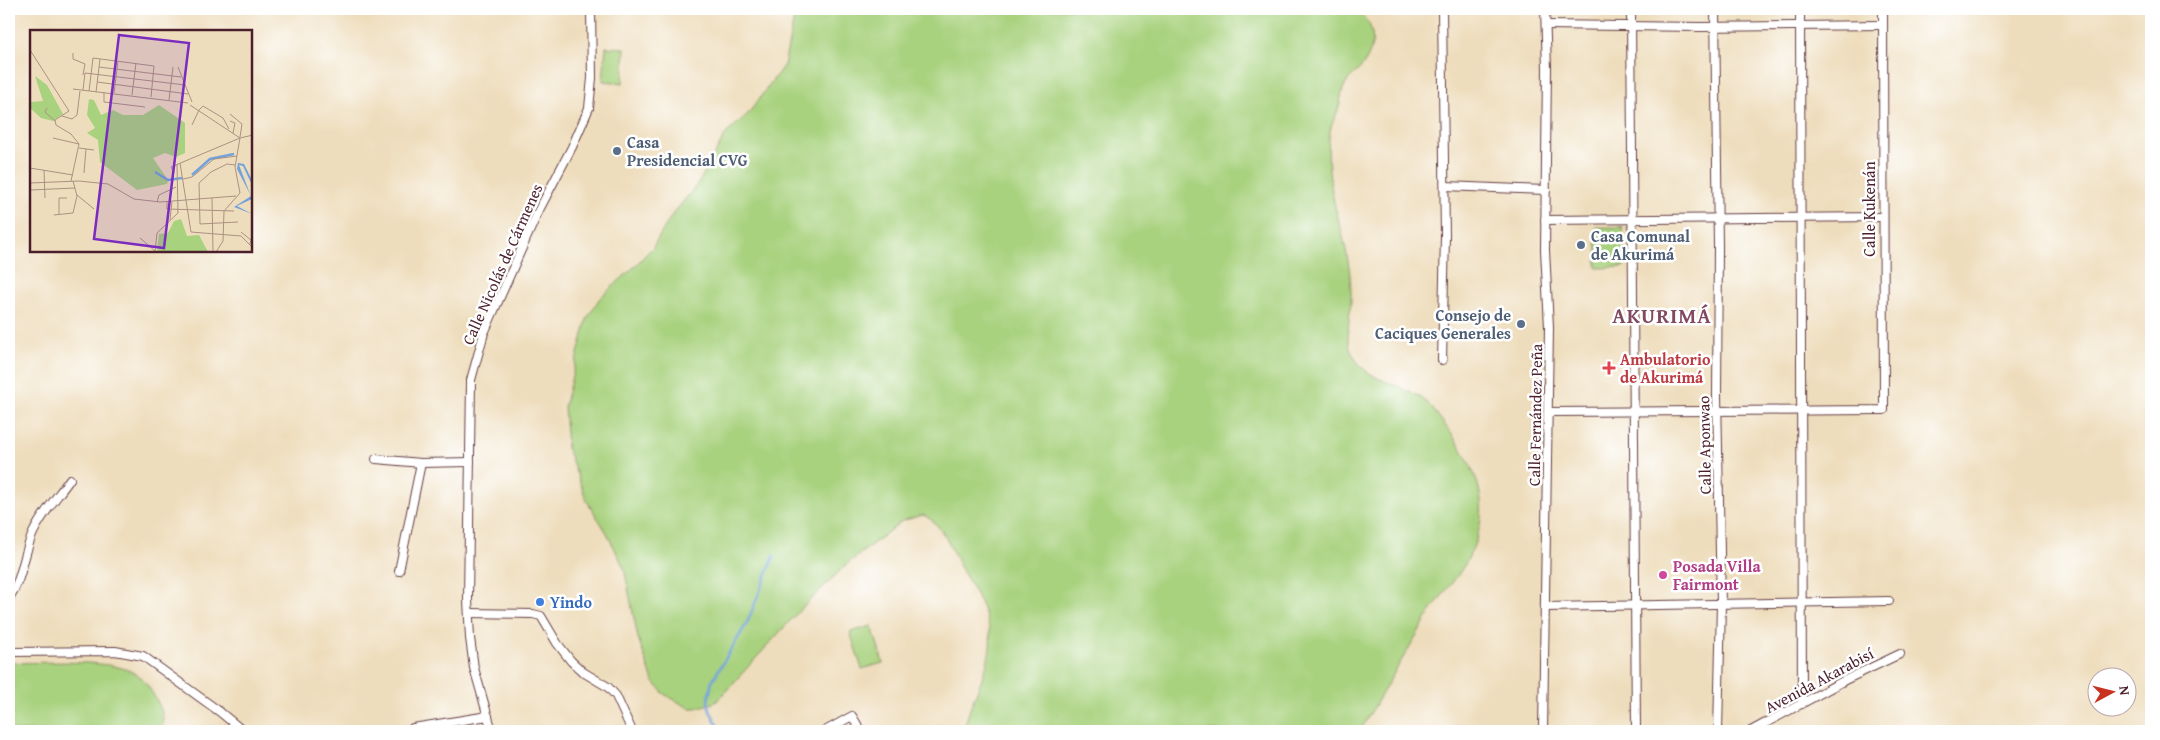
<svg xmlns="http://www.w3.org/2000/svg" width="2160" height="740" viewBox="0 0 2160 740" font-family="'Gentium Book Plus',serif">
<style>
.green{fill:#a8d27e;stroke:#797854}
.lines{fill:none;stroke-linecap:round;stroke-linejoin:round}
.stream{stroke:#72a2dc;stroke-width:2.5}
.minor-casing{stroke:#633c41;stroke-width:10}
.minor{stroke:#fff;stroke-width:8}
.service-dot{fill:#5c6f8a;stroke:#fff;stroke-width:2}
.health-dot{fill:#e0444e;stroke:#fff;stroke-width:2}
.hotel-dot{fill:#d1479c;stroke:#fff;stroke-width:2}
.shop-dot{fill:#3f7fe0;stroke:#fff;stroke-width:2}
.labels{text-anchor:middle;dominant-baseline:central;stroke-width:5;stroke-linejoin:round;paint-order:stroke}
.service-label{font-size:16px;font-weight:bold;fill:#4e5e75;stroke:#fff;text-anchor:start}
.street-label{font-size:16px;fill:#4a1f2b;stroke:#fff}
.health-label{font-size:16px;font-weight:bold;fill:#be3a42;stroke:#fff;text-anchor:start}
.hotel-label{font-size:16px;font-weight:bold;fill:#b23c85;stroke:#fff;text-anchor:start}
.shop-label{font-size:16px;font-weight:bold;fill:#366cbe;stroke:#fff;text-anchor:start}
.district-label{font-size:21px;font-weight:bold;letter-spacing:1px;fill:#814a60;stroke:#fff}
.inset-river{fill:none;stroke:#72a2dc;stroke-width:2.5}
.inset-road{fill:none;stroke:#ac9182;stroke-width:1}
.view{fill:#7b2cbf;fill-opacity:0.15;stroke:#7b2cbf;stroke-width:2.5}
.inset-edge{fill:none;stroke:#4a1f2b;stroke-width:2.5}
</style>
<rect width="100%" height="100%" fill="#fff"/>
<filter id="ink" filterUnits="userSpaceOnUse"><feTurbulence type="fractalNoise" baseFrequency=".02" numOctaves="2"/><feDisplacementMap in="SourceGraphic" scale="10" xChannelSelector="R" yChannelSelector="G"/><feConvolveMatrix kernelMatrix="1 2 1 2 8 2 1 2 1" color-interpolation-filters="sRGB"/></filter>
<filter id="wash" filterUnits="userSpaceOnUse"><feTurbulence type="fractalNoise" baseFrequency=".0096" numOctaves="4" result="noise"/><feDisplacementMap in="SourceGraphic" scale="20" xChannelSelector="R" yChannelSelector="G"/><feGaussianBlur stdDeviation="1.12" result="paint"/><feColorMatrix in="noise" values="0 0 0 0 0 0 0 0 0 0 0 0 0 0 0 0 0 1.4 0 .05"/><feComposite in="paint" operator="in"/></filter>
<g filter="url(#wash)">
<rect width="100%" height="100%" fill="#eeddbc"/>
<!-- green -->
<g class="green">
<path d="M796 9H1352C1376 21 1378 43 1363 65 1358 72 1350 76 1346 83 1341 91 1341 99 1339 107 1337 114 1333 120 1331 127 1325 154 1330 187 1337 214 1344 240 1351 266 1351 293 1352 313 1343 336 1353 355 1369 387 1412 382 1432 408 1472 460 1501 500 1465 564 1456 580 1443 593 1433 608 1408 649 1384 690 1360 731H964C969 702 987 677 990 647 993 620 975 592 962 570 951 551 944 524 923 515L902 521 847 564 800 610 716 702 696 708H689L664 694 653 681 638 638 624 568 607 533 587 501 567 448 564 407 587 319 599 299 632 269 653 247 672 215 698 184 726 134 748 114 784 65Z"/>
<path d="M606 47 625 48 623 83 603 81Z"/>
<path d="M1596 227H1623L1624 267 1597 268Z"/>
<path d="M872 626 883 663 862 669 850 632Z"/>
<path d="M9 663C40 663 109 658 134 673 145 679 150 689 156 699 162 711 166 718 160 731H9Z"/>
</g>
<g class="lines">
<!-- stream -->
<path class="stream" d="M721 731 710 711 708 701 712 681 747 623 774 556"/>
</g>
</g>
<g filter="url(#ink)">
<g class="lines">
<defs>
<g id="minor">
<path d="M1442 9 1445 237 1442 360"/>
<path d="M1631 9 1636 731"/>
<path d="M1715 9 1718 246 1717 396 1721 604 1718 731"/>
<path d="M1800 9 1802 704"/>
<path d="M1546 25 1700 27 1883 25"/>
<path d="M1445 186 1546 190"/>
<path d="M1545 220 1882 217"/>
<path d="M1549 412 1884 410 1883 9"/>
<path d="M376 459 421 463 470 462"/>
<path d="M399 571 421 463"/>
<path d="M9 598C23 578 23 555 33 533 42 514 58 496 70 479"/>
<path d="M1545 607 1889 601"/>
<path d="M469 613 533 614 541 616 557 643 571 661 583 672 608 687 616 696 632 731"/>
<path d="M9 652 115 651 143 656 220 712 243 731"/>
<path d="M413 731V728L488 716"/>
<path d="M492 731 474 668 470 638 468 600 471 380 484 333 538 212 572 147 589 108 592 78 591 9"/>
<path d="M825 731 852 716 861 731"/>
<path d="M1543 731 1549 327 1545 250 1547 69 1545 9"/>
<path d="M1751 731 1845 680 1900 654"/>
</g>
</defs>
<!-- minor casing -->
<use href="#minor" class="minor-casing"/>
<!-- minor -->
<use href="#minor" class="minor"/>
</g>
</g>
<!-- markers -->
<g class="service-dot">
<circle cx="617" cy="151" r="5"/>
<circle cx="1581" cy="245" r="5"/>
<circle cx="1521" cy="324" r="5"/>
</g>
<path class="health-dot" d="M1606.5 360.5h5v5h5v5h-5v5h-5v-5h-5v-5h5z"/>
<circle class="hotel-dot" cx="1663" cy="575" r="5"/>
<circle class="shop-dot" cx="540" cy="602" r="5"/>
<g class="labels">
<!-- service labels -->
<g class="service-label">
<text x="627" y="142">Casa<tspan x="627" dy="18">Presidencial CVG</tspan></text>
<text x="1591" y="236">Casa Comunal<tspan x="1591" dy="18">de Akurimá</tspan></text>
<text x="1511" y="315" text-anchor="end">Consejo de<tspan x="1511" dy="18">Caciques Generales</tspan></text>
</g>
<!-- street labels -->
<g class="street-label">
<text transform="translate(1869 209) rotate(-90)">Calle Kukenán</text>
<text transform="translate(502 264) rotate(-66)">Calle Nicolás de Cármenes</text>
<text transform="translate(1535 415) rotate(-89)">Calle Fernández Peña</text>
<text transform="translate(1704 445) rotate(-91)">Calle Aponwao</text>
<text transform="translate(1819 680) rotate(-28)">Avenida Akarabisí</text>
</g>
<!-- health labels -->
<g class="health-label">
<text x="1620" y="359">Ambulatorio<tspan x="1620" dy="18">de Akurimá</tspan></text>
</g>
<!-- hotel labels -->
<g class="hotel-label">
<text x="1673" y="566">Posada Villa<tspan x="1673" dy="18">Fairmont</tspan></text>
</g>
<!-- shop labels -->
<g class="shop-label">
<text x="550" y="602">Yindo</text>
</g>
<!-- district labels -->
<g class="district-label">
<text x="1662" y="315">AKURIMÁ</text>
</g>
</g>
<!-- overview -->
<g transform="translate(30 30)">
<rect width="222" height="222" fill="#eeddbc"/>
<path d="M5 46 17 55 33 84 23 91 11 88 0 78 1 72 13 71ZM59 69 64 70 71 85 83 80 93 85H113L129 75 155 93V123L146 127 135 123 123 128 138 150 137 154 107 160 70 132 68 110 57 103 65 98 57 85ZM151 189 157 206 169 205 178 222H127L129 204 138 203 144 191Z" fill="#a8d27e"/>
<path d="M208 133 214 134 222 150 221 153 213 136 209 135 222 169 207 176 222 184 204 177 221 166 207 139Z" fill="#72a2dc"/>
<path class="inset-river" d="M125 142 138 150 152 148M162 145 180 129 204 124"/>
<path class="inset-road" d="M0 20 39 81 25 90 26 95 41 104 49 114M43 23V29L55 34 53 45M69 37 151 47M148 37 162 72M67 52 158 64M43 59 158 73M53 60 55 43 155 55M59 61 63 28 124 36 121 67M66 62 70 29M74 62V72L115 77M84 63 88 31M102 65 106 33M139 70 143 37M160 75 210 108M17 78 15 82 25 91M169 80 173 76 193 88 199 99M200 84 212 94 210 107M32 86 42 89 47 85 50 61M200 91 205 93 203 103M162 95 169 80M23 108 49 114M49 118 64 120M150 133 161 202 211 206 223 218M0 138 43 145M14 140 15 168M54 143 56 119M144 143 141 137 210 108M153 149 162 147 184 129 207 126M41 151 49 114M0 153 49 151 78 154 104 169 130 172 206 166M169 153 170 194 208 192M169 153 181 142 197 134 205 135M0 160 45 158M47 165 64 179M182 168 183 222M137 171V179L204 181M127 172 129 165 146 157M29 184V168H37M24 185 43 183 47 166 43 151M140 190 142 171M211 202 221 210 220 214M110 208 125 221M125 222 127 203 148 183 147 134M186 222 193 211 194 181 210 163 205 137 210 108 223 105"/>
<path class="view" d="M89 5 159 13 134 218 64 209Z"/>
<rect width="222" height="222" class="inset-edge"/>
</g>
<!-- margin -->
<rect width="2160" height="740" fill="none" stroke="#fff" stroke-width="30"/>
<!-- north arrow -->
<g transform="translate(2112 692) rotate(83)"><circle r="24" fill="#ffffff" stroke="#b7a5aa"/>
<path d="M0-4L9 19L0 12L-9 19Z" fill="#c8321e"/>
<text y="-8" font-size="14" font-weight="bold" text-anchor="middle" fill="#4a1f2b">N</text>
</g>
</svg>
